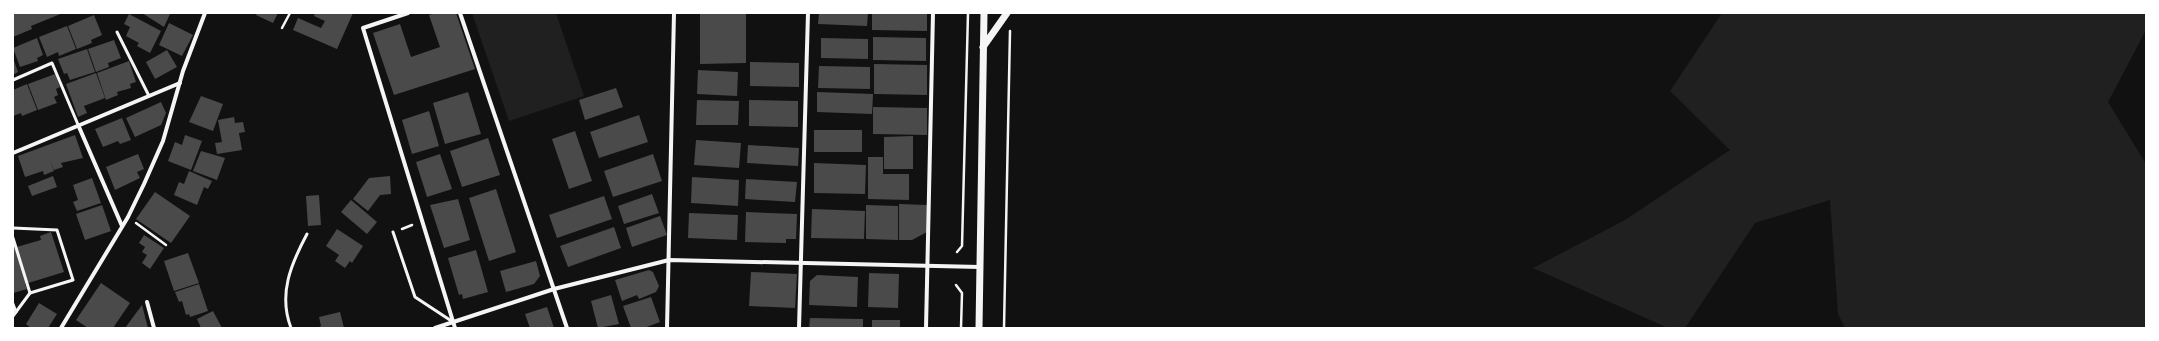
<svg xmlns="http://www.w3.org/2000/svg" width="2159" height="341" viewBox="0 0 2159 341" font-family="Figtree,sans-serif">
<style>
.green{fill:#202020}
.building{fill:#4a4a4a}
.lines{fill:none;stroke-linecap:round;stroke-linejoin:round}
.path{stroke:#f5f5f5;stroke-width:2.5}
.service{stroke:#f5f5f5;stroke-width:3}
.minor{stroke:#f5f5f5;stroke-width:4}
.tertiary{stroke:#f5f5f5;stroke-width:7}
</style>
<rect width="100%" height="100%" fill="#111"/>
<!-- green -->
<g class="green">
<path d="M472 13H556L584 96 509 121Z"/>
<path d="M1722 13H2146V30L2108 102 2146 164V328H1845L1838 314 1830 200 1755 223 1685 328H1668L1533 268 1625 220 1730 150 1670 91Z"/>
</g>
<!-- building -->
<g class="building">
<path d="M13 13H63L31 26 32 29 13 37Z"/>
<path d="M142 13H169L170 14 164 27Z"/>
<path d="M257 13H278L273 23 256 15Z"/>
<path d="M315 13H353L337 49 293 30 298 18 321 28 325 21 314 16Z"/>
<path d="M435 13H456L475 69 394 95 373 33 400 24 411 57 440 47 429 15Z"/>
<path d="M700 13H746V63L700 64Z"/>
<path d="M819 13H868L867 26 818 24Z"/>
<path d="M872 13H927V31L872 30Z"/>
<path d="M129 14 161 31 150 53 137 46 139 43 126 36 130 27 124 24Z"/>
<path d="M94 15 102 35 91 40 92 43 77 49 68 26Z"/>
<path d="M169 23 193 35 182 56 159 45Z"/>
<path d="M67 26 76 49 59 56 58 52 47 57 39 37Z"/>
<path d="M873 37 926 38V61L873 60Z"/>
<path d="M37 38 43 55 37 58 38 61 20 67 13 48Z"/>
<path d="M821 38 868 39V59L821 58Z"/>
<path d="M114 40 121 58 108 63 109 67 96 72 88 49Z"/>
<path d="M87 49 95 72 70 80 67 73 64 74 58 59Z"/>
<path d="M167 50 177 67 155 79 146 62Z"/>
<path d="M13 58 18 72 13 75Z"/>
<path d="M129 61 136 82 130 84 131 88 117 92 118 95 106 100 97 73Z"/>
<path d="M750 62 799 63V87L750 86Z"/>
<path d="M874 64 927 65V95L874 94Z"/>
<path d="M819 66 870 67V89L818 88Z"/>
<path d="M698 70 738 72 737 96 697 94Z"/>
<path d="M96 73 105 98 84 106 87 113 78 117 66 84Z"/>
<path d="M55 74 60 87 56 89 58 95 54 97 57 103 38 110 28 84Z"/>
<path d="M27 84 37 110 22 116 21 113 13 116V90Z"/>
<path d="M616 88 623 107 585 120 579 100Z"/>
<path d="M468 92 481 134 445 144 433 103Z"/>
<path d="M817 92 873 94 872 114 817 112Z"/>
<path d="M201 96 223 104 213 131 189 122Z"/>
<path d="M697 100 739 101 738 125H696Z"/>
<path d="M749 100 798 101V127L749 126Z"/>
<path d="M161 102 166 113 161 125 135 137 126 118Z"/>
<path d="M873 107 927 108V135L873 134Z"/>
<path d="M429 111 439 146 412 154 402 120Z"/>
<path d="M639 115 648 142 599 158 590 132Z"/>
<path d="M234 117 235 123 243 122 245 132 239 133 242 150 217 154 215 143 222 142 218 120Z"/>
<path d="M122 118 131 140 120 144 118 141 103 147 95 129Z"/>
<rect x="814" y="130" width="48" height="22"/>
<path d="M575 131 592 181 569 189 552 139Z"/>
<path d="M75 135 83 158 61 163 63 167 54 170 50 160 54 171 44 175 43 171 25 177 18 156Z"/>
<path d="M185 135 202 141 191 170 168 161 175 142 182 145Z"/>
<path d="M913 136V169H884V137Z"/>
<path d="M488 138 500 175 462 187 450 151Z"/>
<path d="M696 140 741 143 739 168 694 165Z"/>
<path d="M748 145 799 148 798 166 747 163Z"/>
<path d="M201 151 225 158 217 180 193 171Z"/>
<path d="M138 154 144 169 137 172 140 178 115 190 106 167Z"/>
<path d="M440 154 452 189 427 197 416 162Z"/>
<path d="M653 154 662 181 613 197 604 171Z"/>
<path d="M868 157H883V174H909V200L868 199Z"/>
<path d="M814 163 866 165 865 194 814 193Z"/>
<path d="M189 171 212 181 208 189 204 187 197 205 174 195 179 182 184 184Z"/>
<path d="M53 176 57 187 32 196 28 186Z"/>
<path d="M390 176 391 194 380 195 368 211 353 199 369 178Z"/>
<path d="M692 177 739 180 738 206 691 203Z"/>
<path d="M92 178 101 203 77 211 73 202 78 200 73 185Z"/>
<path d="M746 179 797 182 795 202 745 199Z"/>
<path d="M496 189 516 252 489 261 469 198Z"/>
<path d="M155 192 190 216 171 243 136 219Z"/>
<path d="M652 194 659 213 624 224 618 206Z"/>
<path d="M319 195 321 225 308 226 306 196Z"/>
<path d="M604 196 612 219 557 238 549 215Z"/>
<path d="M458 199 470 240 444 248 430 205Z"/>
<path d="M351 200 377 222 367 234 341 212Z"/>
<path d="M899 204 927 205V232L912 240H899Z"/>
<path d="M102 205 111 231 85 240 76 214Z"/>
<path d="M866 205 898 206V240L866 239Z"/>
<path d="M812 209 865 211 864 239 811 238Z"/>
<path d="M746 212 797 214 796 239H786V243L745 242Z"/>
<path d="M689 213 738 215 737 240 688 238Z"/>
<path d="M660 216 667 235 632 247 626 228Z"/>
<path d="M614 227 621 248 568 267 560 246Z"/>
<path d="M337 229 363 246 352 263 350 261 345 268 335 261 339 255 326 246Z"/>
<path d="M51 232 64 272 25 284 27 289 13 293V248L41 240 40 236Z"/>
<path d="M144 235 164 248 150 269 142 263 147 255 142 252 145 247 139 243Z"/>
<path d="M476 250 488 292 463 299 462 294 459 295 448 258Z"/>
<path d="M188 253 199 283 174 291 164 261Z"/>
<path d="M536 261 540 276 534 284 506 292 500 271Z"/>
<path d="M649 270 653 272 659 286 656 292 639 299 637 295 622 301 615 280Z"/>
<path d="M751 272 797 274 795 308 749 306Z"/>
<path d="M869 273 899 274 898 308 868 307Z"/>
<path d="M817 275 858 277 857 307 809 305 810 281Z"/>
<path d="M101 283 130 303 113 328H88L76 320Z"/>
<path d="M199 284 208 311 190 317 189 314 186 315 182 301 179 302 175 292Z"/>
<path d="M611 295 619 324 598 328 591 301Z"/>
<path d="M651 297 660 322 644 328H631L623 306Z"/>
<path d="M39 303 57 314 48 328H31L26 324Z"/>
<path d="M142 305 148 328H125Z"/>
<path d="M547 307 554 328H530L525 314Z"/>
<path d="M213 311 222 328H201L197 319Z"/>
<path d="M340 312 344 328H318L321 326 319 317Z"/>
<path d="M810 318 863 319V328H809Z"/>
<rect x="872" y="320" width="28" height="8"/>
</g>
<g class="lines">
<!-- path -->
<g class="path">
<path d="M282 28 290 13"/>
<path d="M136 223 166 245"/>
<path d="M402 229 412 225"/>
<path d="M957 252 962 246 968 13"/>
<path d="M956 285 962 293 961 328"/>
<path d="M1004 328 1010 31"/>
</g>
<!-- service -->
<g class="service">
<path d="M117 32 149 96"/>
<path d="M13 80 52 63 79 127"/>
<path d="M13 228 57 230 73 280 30 293"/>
<path d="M393 232 415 297 453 322"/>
<path d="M13 238 30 293 13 316"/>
<path d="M13 304 16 312"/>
<path d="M291 328C278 294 291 264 307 234"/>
</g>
<!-- minor -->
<g class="minor">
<path d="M408 13 363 28 455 328"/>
<path d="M460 13 567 328"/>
<path d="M79 127 122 226"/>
<path d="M13 153 180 83"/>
<path d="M147 302 154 328"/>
<path d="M61 328 128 217 144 184 163 141 183 71 205 13"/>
<path d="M435 328 554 289 669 260 980 267"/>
<path d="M667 328 674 13"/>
<path d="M799 328 808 13"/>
<path d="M926 328 933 13"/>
</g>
<!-- tertiary -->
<g class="tertiary">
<path d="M983 47 1007 13"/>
<path d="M979 328 984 13"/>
</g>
</g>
<!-- border -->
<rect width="2159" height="341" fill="none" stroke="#ffffff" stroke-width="28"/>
</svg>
